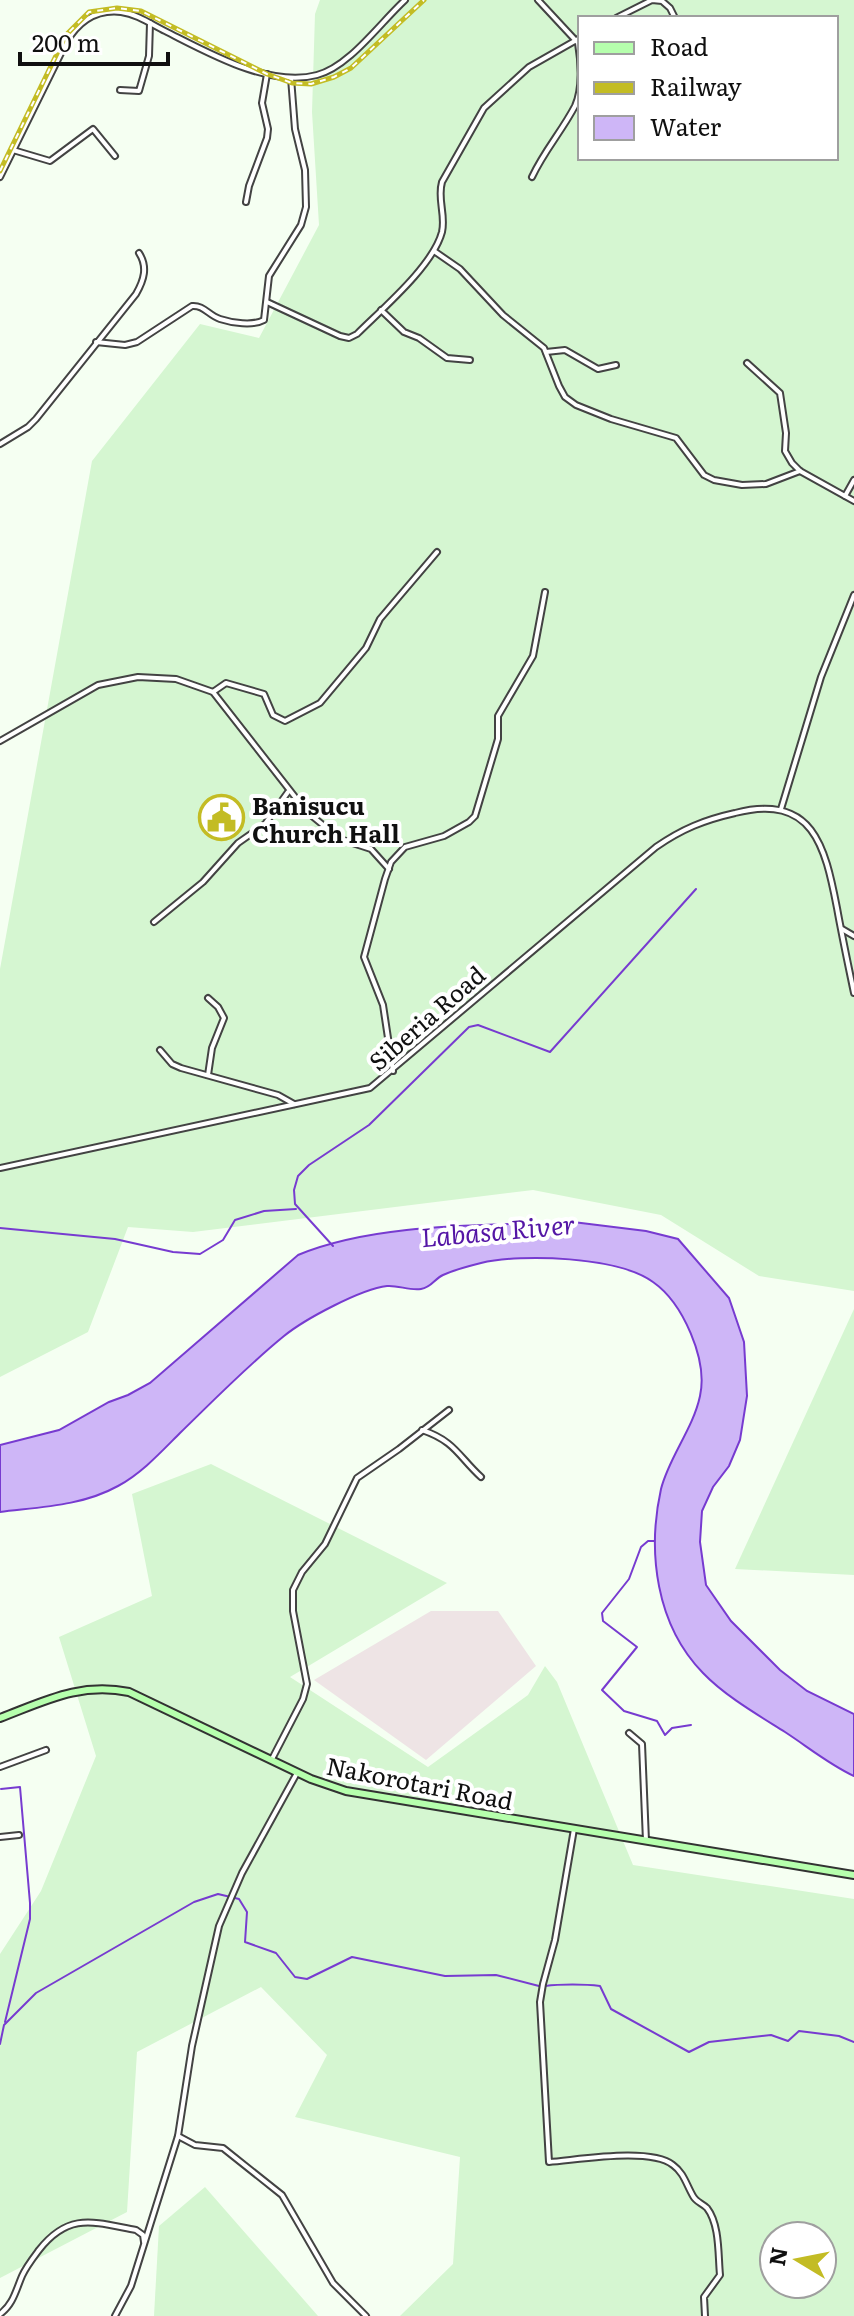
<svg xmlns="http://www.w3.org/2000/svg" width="854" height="2316" viewBox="0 0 854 2316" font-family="Literata,serif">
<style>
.industrial{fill:#eee4e5}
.farmland{fill:#d5f6d1;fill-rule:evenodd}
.water{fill:#ceb6f7;stroke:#773bd0;stroke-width:2}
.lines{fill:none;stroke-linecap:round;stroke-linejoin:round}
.stream{stroke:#773bd0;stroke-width:2}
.street-casing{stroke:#434343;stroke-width:8}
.secondary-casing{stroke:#323232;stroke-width:10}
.street{stroke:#fff;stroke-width:4}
.secondary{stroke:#b6ffad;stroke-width:6}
.rail-casing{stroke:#c3bc24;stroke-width:5}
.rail{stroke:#fff;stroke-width:2;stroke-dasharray:6;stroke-linecap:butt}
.labels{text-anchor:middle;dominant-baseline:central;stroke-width:8;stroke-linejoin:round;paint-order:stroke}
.poi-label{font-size:24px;font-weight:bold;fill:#101010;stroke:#fff;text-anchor:start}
.street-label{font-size:24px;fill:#101010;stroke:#fff}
.water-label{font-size:26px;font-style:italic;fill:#5415a5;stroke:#fff}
</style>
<rect width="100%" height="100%" fill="#f5fff2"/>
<!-- industrial -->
<path class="industrial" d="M431 1611H498L536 1666 426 1760 314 1680Z"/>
<!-- farmland -->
<g class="farmland">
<path d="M320 0H854V1291L759 1276 661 1215 533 1190 193 1232 128 1227 88 1332 0 1377V969L92 461 200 324 259 338 319 225 312 112 315 14ZM580 18H836V158H580Z"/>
<path d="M854 1309V1575L735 1569Z"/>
<path d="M211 1464 447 1583 290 1677 428 1767 528 1695 545 1666 557 1682 633 1865 854 1899V2316H400L453 2264 460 2157 295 2117 327 2055 261 1987 137 2052 127 2212 0 2278V1954L41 1891 96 1756 59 1637 152 1596 132 1494ZM774 2236H822V2284H774Z"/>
<path d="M205 2187 318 2316H154L159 2226Z"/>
</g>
<!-- water -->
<path class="water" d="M573 1222 646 1231 678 1239 729 1298 744 1342 747 1396 740 1440 729 1466 713 1487 702 1511 700 1542 706 1585 731 1621 780 1670 807 1691 854 1714V1776C830 1765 808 1747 785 1732 758 1715 725 1696 703 1673 656 1625 647 1552 661 1489 669 1457 693 1429 700 1396 708 1360 683 1303 653 1282 619 1257 522 1253 481 1263 469 1266 454 1270 443 1275 434 1279 432 1287 421 1289 410 1291 398 1285 387 1286 361 1289 305 1319 284 1336 247 1366 214 1400 180 1433 161 1452 142 1473 118 1486 82 1506 40 1507 0 1512V1445L59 1430 109 1402 128 1395 150 1383 298 1255C378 1222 487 1226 573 1222Z"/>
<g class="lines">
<!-- stream -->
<g class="stream">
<path d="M0 1228 115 1239 173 1252 200 1254 223 1240 235 1220 264 1211 296 1209"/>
<path d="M333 1246 295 1204 294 1190 298 1176 309 1165 369 1125 469 1027 478 1025 550 1052 696 889"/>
<path d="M654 1541H648L641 1547 629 1579 602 1613 603 1621 637 1647 602 1690 624 1711 657 1721 665 1735 672 1728 691 1725"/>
<path d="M1 1789 20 1787 30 1903V1919L5 2022"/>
<path d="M545 1986C560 1984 585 1984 600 1986L611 2009 689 2052 709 2042 771 2035 788 2041 799 2031 839 2036 854 2042"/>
<path d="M0 2044 4 2025 36 1993 194 1902 218 1894 239 1899 247 1912 245 1942 276 1953 295 1977 307 1979 352 1957 445 1976 496 1975 539 1986"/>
</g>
<defs>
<g id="street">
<path d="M616 18 652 0 662 1 670 8 675 18"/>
<path d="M120 90 139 91 149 56 150 23"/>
<path d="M13 150 50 161 93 129 115 156"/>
<path d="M0 177 66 43C78 22 95 9 121 12 137 14 151 24 165 31 207 52 269 88 317 75 349 67 380 23 405 0"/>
<path d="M532 177C544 151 562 131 575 106 583 89 581 61 578 43L538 0"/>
<path d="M246 202 249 186 267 138 268 129 262 103 267 74"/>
<path d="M434 251 460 269 503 315 544 348 559 386 565 397 576 405 611 419 676 438 704 475 714 480 742 485 766 484 800 471"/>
<path d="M267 302 340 336 349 338 357 334C382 309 433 266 442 232 446 215 437 199 442 182L484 108 529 67 580 38"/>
<path d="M381 310 404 332 419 338 447 358 470 360"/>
<path d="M96 342 125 345 137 342 192 306C204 305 208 315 220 319 232 323 253 326 264 320L269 276 301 225 306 207 305 170 295 129 291 78"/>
<path d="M546 352 565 350 598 369 616 365"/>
<path d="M747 363 780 393 786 433 785 451 792 463 800 471 854 501"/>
<path d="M0 444 28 427 36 419 136 294C144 280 148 267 139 253"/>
<path d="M845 496 854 480"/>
<path d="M213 692 226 683 264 694 273 715 285 721 320 703 366 648 380 619 437 552"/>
<path d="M0 741 98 685 138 677 176 679 213 692 306 811 340 839 371 849 389 869"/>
<path d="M781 809 821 677 854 595"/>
<path d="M154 922 203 882 238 843 265 824 288 792"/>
<path d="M842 929 854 936"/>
<path d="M208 998 218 1007 224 1018 212 1048 208 1075"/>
<path d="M160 1050 172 1064 181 1068 278 1095 294 1104"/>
<path d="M393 1071 383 1005 364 957 385 879 391 862 405 847 444 836 469 822 475 816 498 739V716L533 656 545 592"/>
<path d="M0 1168 370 1088 656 847C682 829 704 820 735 813 813 793 825 846 837 908 842 936 848 964 854 993"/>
<path d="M422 1430C455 1441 459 1457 481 1477"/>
<path d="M629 1733 642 1744 646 1841"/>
<path d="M272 1759 303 1699 307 1684 293 1611V1590L302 1572 325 1544 357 1478 399 1449 449 1410"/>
<path d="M0 1767 46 1750"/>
<path d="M574 1829 555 1940 543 1984 540 2002 549 2162C578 2160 650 2147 673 2165 684 2173 686 2184 693 2196 696 2202 702 2203 707 2208 720 2225 718 2255 720 2275L704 2297 705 2316"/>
<path d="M0 1837 19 1835"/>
<path d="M178 2136 195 2145 223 2148 282 2195 333 2283 366 2316"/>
<path d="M0 2314C13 2305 16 2290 22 2276 26 2267 33 2258 39 2250 69 2212 93 2222 136 2230L143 2235 144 2242"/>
<path d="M115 2316 131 2286 178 2136 192 2046 219 1926 242 1873 297 1773"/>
</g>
<path id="secondary" d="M0 1718C45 1701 80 1682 129 1692L311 1779 346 1791 854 1875"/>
</defs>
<!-- street casing -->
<use href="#street" class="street-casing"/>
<!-- secondary casing -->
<use href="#secondary" class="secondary-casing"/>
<!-- street -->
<use href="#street" class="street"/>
<!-- secondary -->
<use href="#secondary" class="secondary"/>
<defs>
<path id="rail" d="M0 171 66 35 89 12 117 8 141 11 267 74 292 83 311 84 334 77 351 68 424 0"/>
</defs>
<!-- rail casing -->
<use href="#rail" class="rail-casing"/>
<!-- rail -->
<use href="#rail" class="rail"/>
</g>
<!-- icons -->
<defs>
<symbol id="civic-ring" viewBox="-11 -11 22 22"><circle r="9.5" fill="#fff" stroke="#c3bc24" stroke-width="1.5"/><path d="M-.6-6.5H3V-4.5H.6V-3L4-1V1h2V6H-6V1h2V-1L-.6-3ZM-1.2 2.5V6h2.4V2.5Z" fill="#c3bc24"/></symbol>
</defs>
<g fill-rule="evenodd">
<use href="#civic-ring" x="196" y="792" width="51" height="51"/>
</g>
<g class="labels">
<!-- poi labels -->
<g class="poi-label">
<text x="252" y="804">Banisucu<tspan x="252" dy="28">Church Hall</tspan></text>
</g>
<!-- street labels -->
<g class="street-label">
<text transform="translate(426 1017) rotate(-41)">Siberia Road</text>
<text transform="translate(420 1782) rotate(11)">Nakorotari Road</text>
</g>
<!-- water labels -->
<g class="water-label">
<text transform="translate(498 1229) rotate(-5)">Labasa River</text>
</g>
</g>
<!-- legend -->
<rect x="578" y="16" width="260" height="144" fill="#ffffff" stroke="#9f9f9f" stroke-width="2"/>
<rect x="594" y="42" width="40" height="12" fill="#b6ffad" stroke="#9f9f9f" stroke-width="2"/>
<text x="650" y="56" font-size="24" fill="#101010">Road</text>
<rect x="594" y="82" width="40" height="12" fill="#c3bc24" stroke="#9f9f9f" stroke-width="2"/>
<text x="650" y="96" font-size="24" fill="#101010">Railway</text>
<rect x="594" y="116" width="40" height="24" fill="#ceb6f7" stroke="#9f9f9f" stroke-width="2"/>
<text x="650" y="136" font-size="24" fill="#101010">Water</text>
<!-- north arrow -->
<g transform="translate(798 2260) rotate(280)"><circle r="38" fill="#ffffff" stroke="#9f9f9f" stroke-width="2"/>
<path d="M0-6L14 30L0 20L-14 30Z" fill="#c3bc24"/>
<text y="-12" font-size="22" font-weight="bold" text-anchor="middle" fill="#101010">N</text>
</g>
<!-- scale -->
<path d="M20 52v12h148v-12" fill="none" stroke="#101010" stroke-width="4"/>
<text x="32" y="52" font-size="24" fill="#101010" stroke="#ffffff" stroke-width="6" paint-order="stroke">200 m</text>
</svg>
